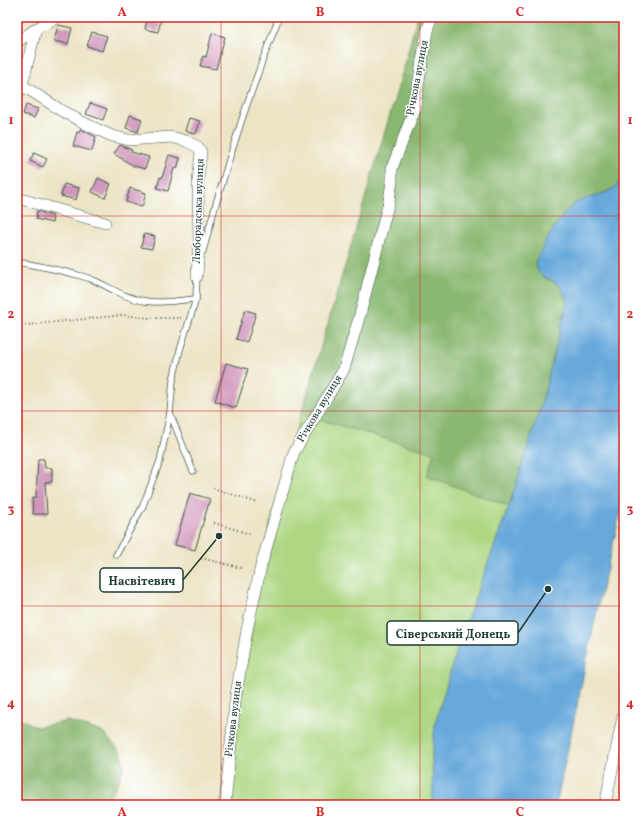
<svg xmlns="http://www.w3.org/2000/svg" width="641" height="822" viewBox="0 0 641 822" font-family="Vollkorn,serif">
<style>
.green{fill:#add783;stroke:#668a5c}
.forest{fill:#8ab871;stroke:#547a52}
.water{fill:#67a9db;stroke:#437388}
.building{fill:#d095bc}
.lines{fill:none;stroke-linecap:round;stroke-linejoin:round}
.lane-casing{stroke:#3e564a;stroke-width:7}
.street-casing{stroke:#3e564a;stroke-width:12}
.path{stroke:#3e564a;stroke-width:2;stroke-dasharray:1 3;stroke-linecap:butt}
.lane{stroke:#fff;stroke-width:5.5}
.street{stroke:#fff;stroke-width:11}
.grid{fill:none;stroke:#d62828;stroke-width:1;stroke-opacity:0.55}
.labels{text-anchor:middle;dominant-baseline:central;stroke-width:3;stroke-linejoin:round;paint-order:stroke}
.street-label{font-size:11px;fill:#1f3d34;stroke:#fff}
.leader{fill:none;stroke:#1f3d34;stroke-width:1.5}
.callout-dot{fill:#1f3d34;stroke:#fff;stroke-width:1.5}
.callout{fill:#fff;stroke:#1f3d34;stroke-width:1.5}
.callout-label{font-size:12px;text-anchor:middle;font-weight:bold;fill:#1f3d34}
.neatline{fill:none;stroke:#d62828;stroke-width:1.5}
.grid-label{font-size:13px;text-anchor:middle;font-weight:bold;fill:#d62828}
</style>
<rect width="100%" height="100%" fill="#fff"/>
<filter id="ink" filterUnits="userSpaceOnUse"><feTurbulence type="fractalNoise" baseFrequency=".025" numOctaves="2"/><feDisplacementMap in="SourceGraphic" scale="8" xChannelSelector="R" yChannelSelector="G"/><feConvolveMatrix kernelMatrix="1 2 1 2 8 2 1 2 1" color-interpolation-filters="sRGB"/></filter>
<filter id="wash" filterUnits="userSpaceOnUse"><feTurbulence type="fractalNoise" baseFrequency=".012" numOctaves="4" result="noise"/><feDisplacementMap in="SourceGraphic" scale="16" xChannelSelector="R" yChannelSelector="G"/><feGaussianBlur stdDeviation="0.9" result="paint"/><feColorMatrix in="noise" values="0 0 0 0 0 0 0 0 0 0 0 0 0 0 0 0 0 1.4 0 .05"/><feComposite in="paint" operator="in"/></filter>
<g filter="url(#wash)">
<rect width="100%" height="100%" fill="#ece4c5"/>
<!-- green -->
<path class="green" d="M301 414 435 453 428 476 509 506 459 642 432 754 433 798 431 805H221L270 523Z"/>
<!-- forest -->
<g class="forest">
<path d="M417 17H624V81L622 89 624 125 623 176 615 188 574 205 565 213 535 262 538 271 545 278 556 282 563 290 567 303 542 402 509 506 427 476 434 453 301 414 402 74Z"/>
<path d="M17 717 37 727 68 721 102 732 122 753 124 768 119 780 105 805H17Z"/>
</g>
<!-- water -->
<path class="water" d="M624 174V499L599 601 556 805H431L433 798 432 754 435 724 459 642 509 506 542 402 567 303C565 295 563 288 556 283 545 274 540 281 535 262 545 244 557 218 573 205 591 192 613 200 624 174Z"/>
<g id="blocks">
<!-- building -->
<g class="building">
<path d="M148 17 161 20 158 32 145 29Z"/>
<path d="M58 25 72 28 68 44 54 41Z"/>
<path d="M92 32 107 36 102 51 87 46Z"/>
<path d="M212 33 225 37 216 69 200 66 203 56 206 57Z"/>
<path d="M90 103 107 109 103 120 86 114Z"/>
<path d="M26 105 38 109 34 118 23 114Z"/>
<path d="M130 115 142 119 138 132 126 128Z"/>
<path d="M189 118 200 121 196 134 185 131Z"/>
<path d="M80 129 96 137 92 151 73 146 77 132 79 133Z"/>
<path d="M120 145 132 150 131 152 149 157 145 169 134 166 114 154Z"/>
<path d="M34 153 47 159 43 167 30 161Z"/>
<path d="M169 155 180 158 177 169 174 168 168 191 157 188 160 177 162 178Z"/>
<path d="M98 178 111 184 105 198 92 192Z"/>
<path d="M64 184 79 188 76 200 61 196Z"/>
<path d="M130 188 146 193 142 207 126 202Z"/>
<path d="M37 211 53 216 52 223 36 219Z"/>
<path d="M144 234 155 236 152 249 141 247Z"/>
<path d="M245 310 256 313 247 342 236 339Z"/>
<path d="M226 363 248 369 236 408 215 401Z"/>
<path d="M38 459H44L45 468H52V482H45L47 514H33L32 498 36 497Z"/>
<path d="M190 493 210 499 195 550 175 545Z"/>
</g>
</g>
</g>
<g filter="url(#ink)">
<use href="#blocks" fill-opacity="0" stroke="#3e564a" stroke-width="1"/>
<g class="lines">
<defs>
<g id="lane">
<path d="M203 251C224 171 249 93 279 17"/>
<path d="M17 262C41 266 65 271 88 278 108 285 122 298 145 301 161 304 180 300 196 299"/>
<path d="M193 471 170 413 173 380 180 350 196 299 197 275"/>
<path d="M116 555 142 508 160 461 170 413"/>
</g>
<g id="street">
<path d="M17 42 36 29"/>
<path d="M22 85 62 111 88 125 112 136 129 140 171 137 186 141 198 147 201 152 198 182 199 244 197 276"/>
<path d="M17 97 22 85 36 29 57 17"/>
<path d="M17 198 105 223"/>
<path d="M225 805 235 701 247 630 261 566 294 452 344 369 361 311 389 201 392 181V168L414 111 427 31 432 17"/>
<path d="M605 805 624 711"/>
</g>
</defs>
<!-- lane casing -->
<use href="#lane" class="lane-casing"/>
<!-- street casing -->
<use href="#street" class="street-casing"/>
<!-- path -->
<g class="path">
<path d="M17 326 124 315 149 318H181"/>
<path d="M213 488 258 503"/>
<path d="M214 523 250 534"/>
<path d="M201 558 241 568"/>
</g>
<!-- lane -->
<use href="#lane" class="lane"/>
<!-- street -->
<use href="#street" class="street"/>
</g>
</g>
<!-- grid -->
<path class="grid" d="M221 17V805M420 17V805M17 216H624M17 411H624M17 606H624"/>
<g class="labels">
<!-- street labels -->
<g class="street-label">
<text transform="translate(418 78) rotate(-79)">Річкова вулиця</text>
<text transform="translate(199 211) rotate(-88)">Люборадська вулиця</text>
<text transform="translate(320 409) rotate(-59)">Річкова вулиця</text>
<text transform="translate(234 719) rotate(-83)">Річкова вулиця</text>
</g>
</g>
<!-- callouts -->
<path class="leader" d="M219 536L183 580M548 589L518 633"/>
<g class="callout-dot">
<circle cx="219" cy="536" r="4"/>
<circle cx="548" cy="589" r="4"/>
</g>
<g class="callout">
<rect x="100" y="568" width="83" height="24" rx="4"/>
<rect x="387" y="621" width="131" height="24" rx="4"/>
</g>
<g class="callout-label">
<text x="142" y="585">Насвітевич</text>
<text x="453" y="638">Сіверський Донець</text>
</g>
<!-- margin -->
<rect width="641" height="822" fill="none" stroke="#fff" stroke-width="44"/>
<rect x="22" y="22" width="597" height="778" class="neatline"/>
<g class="grid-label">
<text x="122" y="16">A</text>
<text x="320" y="16">B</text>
<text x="520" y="16">C</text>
<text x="11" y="124">1</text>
<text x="630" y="124">1</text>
<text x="11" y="318">2</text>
<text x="630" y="318">2</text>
<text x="11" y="513">3</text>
<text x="630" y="513">3</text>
<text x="11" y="707">4</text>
<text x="630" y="707">4</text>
<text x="122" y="816">A</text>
<text x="320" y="816">B</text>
<text x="520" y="816">C</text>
</g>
</svg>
